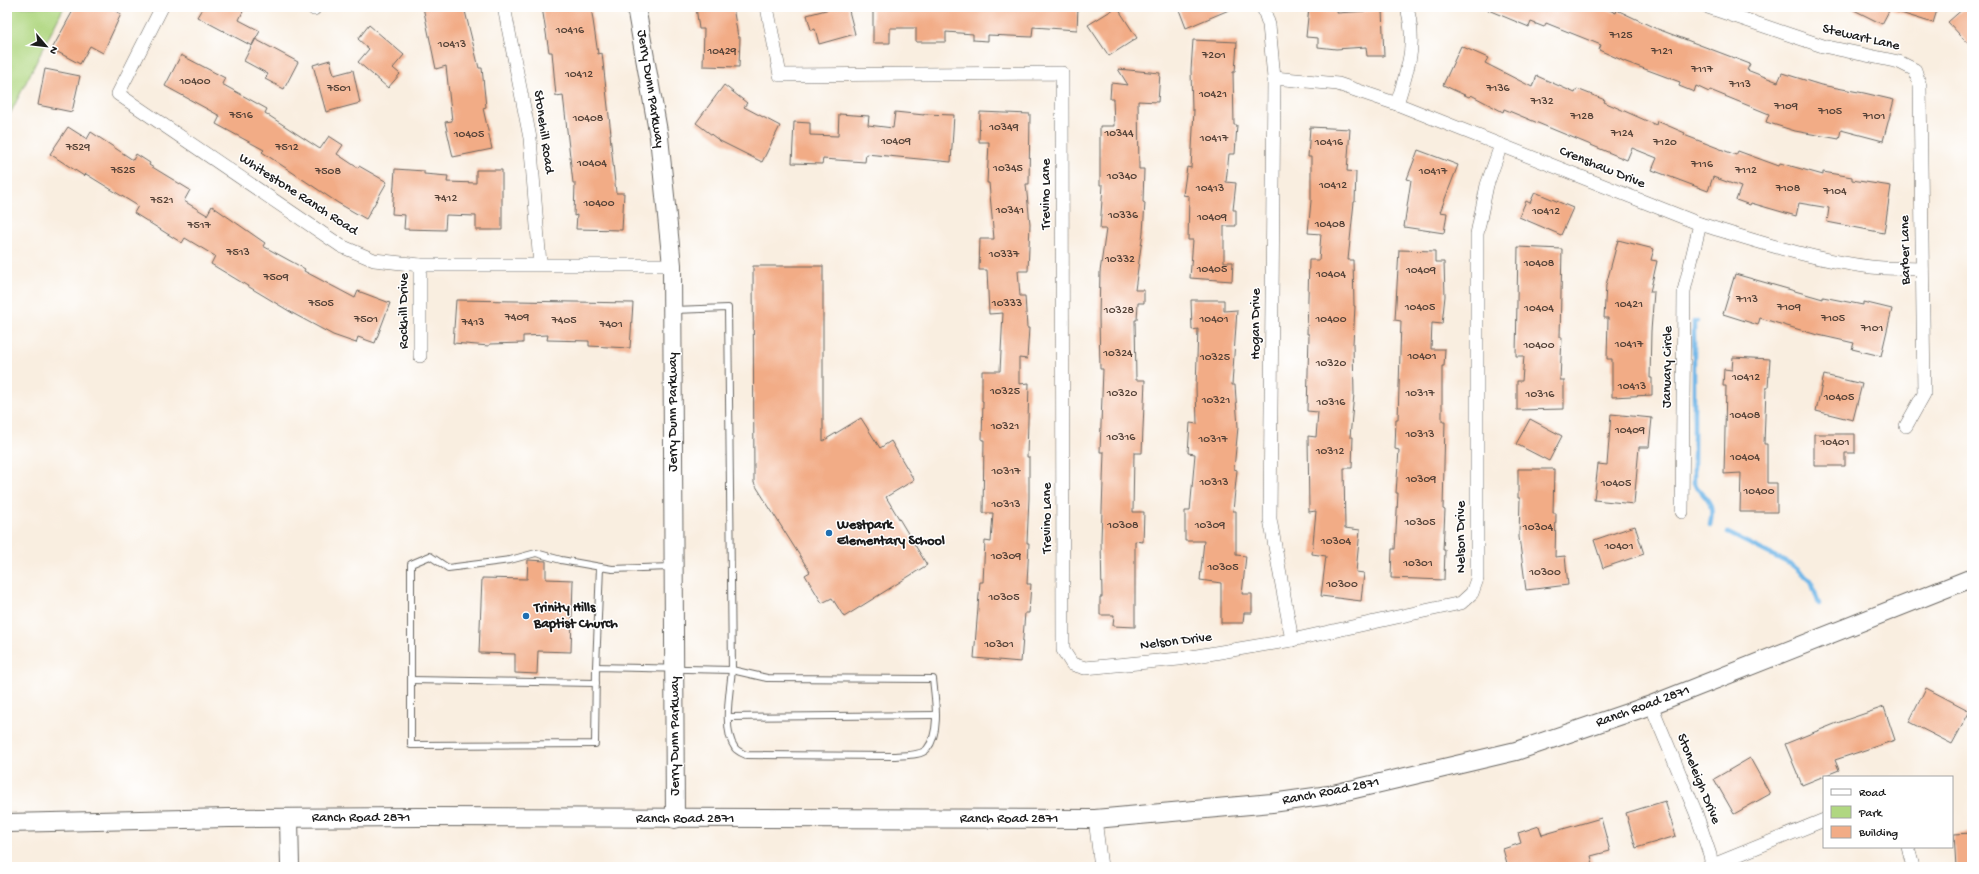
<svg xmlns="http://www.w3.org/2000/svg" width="1979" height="874" viewBox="0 0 1979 874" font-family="'Gochi Hand',sans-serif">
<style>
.green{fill:#b0d781;stroke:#667a4e}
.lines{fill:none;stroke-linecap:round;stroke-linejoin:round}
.stream{stroke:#71b7e8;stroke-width:4.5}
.building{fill:#f2ac86}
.lane-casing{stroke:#696661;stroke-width:8}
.street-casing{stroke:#696661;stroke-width:14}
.secondary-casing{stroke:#696661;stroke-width:20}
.lane{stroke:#fff;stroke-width:6}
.street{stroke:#fff;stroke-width:13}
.secondary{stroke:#fff;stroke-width:18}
.poi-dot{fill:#1f6fb2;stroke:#fff;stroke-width:1.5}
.labels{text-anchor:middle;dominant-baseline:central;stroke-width:3;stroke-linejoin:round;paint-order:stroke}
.number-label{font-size:12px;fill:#524036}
.street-label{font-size:14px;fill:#1c1c1c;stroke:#fff}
.poi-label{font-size:14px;font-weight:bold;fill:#1c1c1c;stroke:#fff;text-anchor:start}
</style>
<rect width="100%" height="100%" fill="#fff"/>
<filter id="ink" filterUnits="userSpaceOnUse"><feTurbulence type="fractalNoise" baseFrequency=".025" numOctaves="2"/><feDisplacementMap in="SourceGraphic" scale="8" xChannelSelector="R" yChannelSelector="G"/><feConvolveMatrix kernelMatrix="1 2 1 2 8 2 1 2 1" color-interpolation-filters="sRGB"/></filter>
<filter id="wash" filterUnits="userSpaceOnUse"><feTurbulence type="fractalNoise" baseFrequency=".012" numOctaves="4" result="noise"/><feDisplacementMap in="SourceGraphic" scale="16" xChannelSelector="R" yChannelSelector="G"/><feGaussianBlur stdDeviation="0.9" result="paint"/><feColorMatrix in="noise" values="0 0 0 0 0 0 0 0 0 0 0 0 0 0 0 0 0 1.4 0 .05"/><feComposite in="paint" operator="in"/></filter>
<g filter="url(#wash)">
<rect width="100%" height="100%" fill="#f9eee0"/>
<!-- green -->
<path class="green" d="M7 7H64L7 120Z"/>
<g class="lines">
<!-- stream -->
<g class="stream">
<path d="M1697 321 1694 322V484C1708 500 1715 503 1710 525"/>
<path d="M1728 533 1792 565 1811 581 1819 604"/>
</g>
</g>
<g id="blocks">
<!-- building -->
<g class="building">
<path d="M75 7H108L121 14 103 53 90 46 80 64 52 49Z"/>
<path d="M203 7H245L239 20 260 31 252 46 197 17Z"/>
<path d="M423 7H464L479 68H482L486 107 483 108 492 149 453 157 445 122 452 121 446 66 436 69Z"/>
<path d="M542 7H591L598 54 602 53 611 134H610L616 193H624L622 230 576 229 577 215 574 216 575 183H573L563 95 556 96 552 52H549Z"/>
<path d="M696 7H733L738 37H740L739 67 703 66 704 29H699Z"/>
<path d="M837 7H848L855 34 819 44 815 29 811 30 807 15Z"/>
<path d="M873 7H1078L1077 30 1033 27 1032 37 988 35V41L973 40V34L946 32V42H916V28H890V43H873Z"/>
<path d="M1117 7 1137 38 1109 56 1088 25Z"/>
<path d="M1178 7H1236L1186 28Z"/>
<path d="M1309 7H1338L1337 13 1382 10 1384 56H1367L1366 47 1336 49 1318 47V38L1306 37Z"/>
<path d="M1481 7H1602L1616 13 1617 10 1655 28 1750 64 1747 70 1778 82 1782 73 1821 85 1864 93 1894 100 1883 141 1841 130 1839 139 1795 131 1766 122 1769 114 1710 90 1709 92 1696 86 1694 92 1679 86 1680 82 1626 62 1599 50 1601 45 1546 23 1544 27 1531 22 1529 27Z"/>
<path d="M1848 7H1891L1882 24Z"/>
<path d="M1891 7H1938L1933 23 1891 10Z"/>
<path d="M1965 7H1972V48L1948 22Z"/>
<path d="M369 25 404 55 393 68 400 74 388 88 358 62 369 49 358 39Z"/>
<path d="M255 39 298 62 284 89 265 79 268 74 244 61Z"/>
<path d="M1193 40 1237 42 1235 72H1233L1234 125H1237L1235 154H1229L1226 182 1236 183 1233 210H1236V226H1224V262H1233L1232 281 1190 278 1193 240H1188L1189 196 1183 195 1187 167 1191 168 1194 110H1192L1191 70Z"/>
<path d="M1461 46 1488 58 1485 63 1532 87 1537 76 1575 93 1577 89 1605 100 1604 102 1656 125 1657 121 1685 133 1684 135 1736 155 1738 151 1779 166 1780 163 1823 175V172L1852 177V180L1891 186 1884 233 1827 222 1829 208 1799 203 1796 216 1751 203 1750 205 1736 200 1741 187 1713 177 1708 191 1652 170 1657 158 1632 148 1627 160 1504 109 1503 112 1471 95 1469 97 1443 85Z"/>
<path d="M181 55 225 78 222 84 267 109 265 113 320 149 329 136 343 145 337 154 358 168 359 166 387 182 366 219 338 203 262 152 264 150 216 124 220 116 165 86Z"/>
<path d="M330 60 334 75 353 70 360 103 326 112 313 65Z"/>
<path d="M45 69 80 76 72 112 38 105Z"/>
<path d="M1118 69 1160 73 1158 102 1138 101 1139 169H1144L1143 202 1145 203 1143 232 1135 290H1144V303H1138L1137 320H1135L1136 380H1145L1142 453H1134L1133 512H1144L1143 542 1135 541V627L1113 626 1114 615H1100V597H1102L1101 540 1104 452H1100L1103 369H1100L1099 317 1100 272 1106 229H1100L1103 185H1100V126H1114L1113 99H1110L1111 83 1128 85Z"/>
<path d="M724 85 747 103 744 107 780 126 762 162 720 141 696 123Z"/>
<path d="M895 112 924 115V114L954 115 951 162 866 154 865 162 823 159 822 164 792 163 794 122 810 123V135L838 136 839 114 869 116 868 125 893 128Z"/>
<path d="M980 112 1030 114 1029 184H1026L1030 224 1028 271H1018L1020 296H1025L1027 328H1029L1027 359 1019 358V384L1029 383 1027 457H1029V498L1027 543H1029L1027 584H1031L1029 613H1025L1021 662 974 658 980 582H983L985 541 991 542 993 513H983L984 440H982L983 401H982V371H1000L1003 313 989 314 987 270H979L980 239H994L989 183H987L989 142H979Z"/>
<path d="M68 127 87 139 91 132 133 160 136 154 150 163 149 165 190 190 184 201 207 215 212 206 265 243 263 246 305 269 304 271 355 298 358 291 390 303 375 343 358 337 356 343 333 335 294 314 211 264 215 256 185 238 182 243 134 213 138 206 86 174 84 176 50 154Z"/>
<path d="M1310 127 1350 129 1347 171 1356 172 1355 202H1354L1348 260H1353L1354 306H1355L1353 344 1354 394 1350 437H1353L1352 468H1344L1345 528 1360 530 1356 572 1364 573 1361 601 1321 596 1326 556 1312 554 1316 511 1309 512 1308 436 1316 437 1318 412 1307 411 1309 334H1307L1309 260H1319L1321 234 1308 233 1311 201V157H1308Z"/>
<path d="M1418 150 1458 165 1440 212 1447 213 1444 233 1404 227 1411 180 1407 179Z"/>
<path d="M395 169 424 171V174L448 176 447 182 476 183V170H502V230H476V216L446 215 445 230 404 229 405 215 392 214Z"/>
<path d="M1535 192 1573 208 1561 235 1519 217 1526 201 1530 203Z"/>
<path d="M1618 240 1654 249 1651 260 1657 261 1650 292H1654L1651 331 1650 378H1652V395L1612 397V359H1607L1608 318H1604L1606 285Z"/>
<path d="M1518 247 1562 249 1560 337H1562L1560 380H1564V409L1517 410V381H1522L1524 356H1516Z"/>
<path d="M1399 250 1435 251V262H1444L1445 296 1442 324 1432 323 1431 349H1445L1444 366H1442V421H1445L1443 509 1445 510 1443 550H1445L1444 580 1391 578 1392 549H1395L1398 493H1396L1399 450 1395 449 1396 419H1398L1401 321 1395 320Z"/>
<path d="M753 266H823V441L861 418 880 448 891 441 914 480 886 497 927 565 844 617 832 598 822 603 805 575 810 572 754 483Z"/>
<path d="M1735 274 1823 299V297L1863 305V302L1892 309 1881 356 1852 349 1854 343 1814 334 1760 318 1758 325 1723 314Z"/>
<path d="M456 300 633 303 630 348 589 346V341L547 340 548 335 523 336V343L490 344 489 346 453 343Z"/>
<path d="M1191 300H1224V311L1237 310 1232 385H1235L1238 427 1234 469 1237 470 1233 511H1236V555L1246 556 1242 594H1252V613H1244L1243 623H1221V583L1200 580 1204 541H1185V511H1190L1195 454 1188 453 1190 423 1197 424 1196 386 1198 329 1192 330Z"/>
<path d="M1733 357 1770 359 1768 388H1766L1764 444H1767V483H1777V512H1740L1741 473 1724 474 1726 386H1723L1724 369 1732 370Z"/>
<path d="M1824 375 1862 384 1853 420 1816 411Z"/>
<path d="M1611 414 1652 418 1649 447H1639L1634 504 1594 500 1598 464 1607 465Z"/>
<path d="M1530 419 1562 436 1549 461 1516 444Z"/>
<path d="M1814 434H1855V453H1845V466H1814Z"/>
<path d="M1518 469H1554L1553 513H1556L1555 557 1565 556 1568 585 1526 590 1519 537 1520 498H1518Z"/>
<path d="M1635 526 1644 554 1603 568 1594 540Z"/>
<path d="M528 560 546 561V579L573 580 571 652 538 651 537 674 515 673V654L479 653 482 578 527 579Z"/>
<path d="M1926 688 1970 711 1952 744 1909 722Z"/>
<path d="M1884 707 1895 740 1835 760 1839 770 1802 785 1785 744 1837 723Z"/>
<path d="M1750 758 1770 794 1734 814 1714 779Z"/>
<path d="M1665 801 1676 836 1636 848 1626 813Z"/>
<path d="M1601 818 1610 851 1591 856 1593 864 1582 867H1508L1503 849 1521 843 1518 833 1539 826 1542 835Z"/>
<path d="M1972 833V867H1956L1954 834Z"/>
</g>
</g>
</g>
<g filter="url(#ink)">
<use href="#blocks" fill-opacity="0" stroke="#696661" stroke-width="1"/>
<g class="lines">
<defs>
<g id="lane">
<path d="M671 567 612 569 561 560 536 553 510 560 448 568 430 556 411 564V745L595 744 596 667 732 670 728 308 674 310"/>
<path d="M596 667 600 567"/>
<path d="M732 670 767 678 933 679C935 699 941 732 927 749 921 756 904 755 895 756L746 755C742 753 737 751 735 748 722 731 730 691 732 670Z"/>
<path d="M411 680 596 683"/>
<path d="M729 717 936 715"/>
</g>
<g id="street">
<path d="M162 7 118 94 341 246 374 260 420 265H672"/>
<path d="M313 7 314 9"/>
<path d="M504 7 530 138 540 264"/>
<path d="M767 7 780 75 1062 73 1063 650 1072 664 1085 668 1179 659 1292 640 1461 603 1472 593 1477 579V234L1487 185 1501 145"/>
<path d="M1263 7 1269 25 1274 78 1270 519 1292 640"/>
<path d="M1708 7 1823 46 1899 62 1915 70 1920 86 1924 394 1906 426"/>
<path d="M1274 78 1338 84 1397 104 1700 224C1756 241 1812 260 1871 267 1888 269 1905 268 1922 269"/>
<path d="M1397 104C1408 67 1417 47 1407 7"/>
<path d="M420 265V356"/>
<path d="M1682 512 1684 291 1700 224"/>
<path d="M1651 705 1696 813 1710 855 1712 867"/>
<path d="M1095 819 1101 867"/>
<path d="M1908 847 1913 867"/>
<path d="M1708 867 1824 820"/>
</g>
<g id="secondary">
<path d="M636 7 659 137 672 265 675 819"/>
<path d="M289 818 290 867"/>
<path d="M7 823 229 818 421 817 1095 819 1272 803 1329 795 1516 751 1651 705 1972 578"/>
</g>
</defs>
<!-- lane casing -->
<use href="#lane" class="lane-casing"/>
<!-- street casing -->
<use href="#street" class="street-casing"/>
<!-- secondary casing -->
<use href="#secondary" class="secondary-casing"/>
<!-- lane -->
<use href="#lane" class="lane"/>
<!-- street -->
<use href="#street" class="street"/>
<!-- secondary -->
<use href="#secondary" class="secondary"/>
</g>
</g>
<!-- markers -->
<g class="poi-dot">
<circle cx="829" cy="533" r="4"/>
<circle cx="526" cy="616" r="4"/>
</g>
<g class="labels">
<!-- number labels -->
<g class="number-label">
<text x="570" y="31">10416</text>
<text x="1621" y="36">7125</text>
<text x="452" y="45">10413</text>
<text x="722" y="52">10429</text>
<text x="1662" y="52">7121</text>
<text x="1214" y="56">7201</text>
<text x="1702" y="70">7117</text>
<text x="579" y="75">10412</text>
<text x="195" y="82">10400</text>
<text x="1740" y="85">7113</text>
<text x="339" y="89">7501</text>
<text x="1498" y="89">7136</text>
<text x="1213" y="95">10421</text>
<text x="1542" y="102">7132</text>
<text x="1786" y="107">7109</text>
<text x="1830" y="112">7105</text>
<text x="241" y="116">7516</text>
<text x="1582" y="117">7128</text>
<text x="1874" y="117">7101</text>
<text x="588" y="119">10408</text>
<text x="1004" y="128">10349</text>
<text x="1119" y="134">10344</text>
<text x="1622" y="134">7124</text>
<text x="469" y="135">10405</text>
<text x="1214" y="139">10417</text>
<text x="896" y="142">10409</text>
<text x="1329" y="143">10416</text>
<text x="1665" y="143">7120</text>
<text x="78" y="148">7529</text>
<text x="287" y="148">7512</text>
<text x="592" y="164">10404</text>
<text x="1702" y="165">7116</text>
<text x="1008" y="169">10345</text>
<text x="123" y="171">7525</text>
<text x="1746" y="171">7112</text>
<text x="328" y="172">7508</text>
<text x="1433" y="172">10417</text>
<text x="1122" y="177">10340</text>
<text x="1333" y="186">10412</text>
<text x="1210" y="189">10413</text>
<text x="1788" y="189">7108</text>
<text x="1835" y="192">7104</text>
<text x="446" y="199">7412</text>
<text x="162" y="201">7521</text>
<text x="599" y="204">10400</text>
<text x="1010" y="211">10341</text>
<text x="1546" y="212">10412</text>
<text x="1123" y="216">10336</text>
<text x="1212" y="218">10409</text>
<text x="1330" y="225">10408</text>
<text x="199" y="226">7517</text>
<text x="238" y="253">7513</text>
<text x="1004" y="255">10337</text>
<text x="1120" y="260">10332</text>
<text x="1539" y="264">10408</text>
<text x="1212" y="270">10405</text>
<text x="1421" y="271">10409</text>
<text x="1331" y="275">10404</text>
<text x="276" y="278">7509</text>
<text x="1747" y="300">7113</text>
<text x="321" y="304">7505</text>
<text x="1007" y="304">10333</text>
<text x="1629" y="305">10421</text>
<text x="1420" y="308">10405</text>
<text x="1789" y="308">7109</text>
<text x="1539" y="309">10404</text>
<text x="1119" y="311">10328</text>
<text x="517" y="318">7409</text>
<text x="1833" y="319">7105</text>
<text x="366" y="320">7501</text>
<text x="1214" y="320">10401</text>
<text x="1331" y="320">10400</text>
<text x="564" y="321">7405</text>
<text x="473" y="323">7413</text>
<text x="611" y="325">7401</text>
<text x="1872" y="329">7101</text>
<text x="1629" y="345">10417</text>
<text x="1539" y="346">10400</text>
<text x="1118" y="354">10324</text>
<text x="1422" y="357">10401</text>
<text x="1215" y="358">10325</text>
<text x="1331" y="364">10320</text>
<text x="1746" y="378">10412</text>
<text x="1632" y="387">10413</text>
<text x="1005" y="392">10325</text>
<text x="1122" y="394">10320</text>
<text x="1420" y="394">10317</text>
<text x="1540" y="395">10316</text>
<text x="1839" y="398">10405</text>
<text x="1216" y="401">10321</text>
<text x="1331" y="403">10316</text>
<text x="1745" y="416">10408</text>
<text x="1005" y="427">10321</text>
<text x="1630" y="431">10409</text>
<text x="1420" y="435">10313</text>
<text x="1121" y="438">10316</text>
<text x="1213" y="440">10317</text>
<text x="1835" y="443">10401</text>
<text x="1330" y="452">10312</text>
<text x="1745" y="458">10404</text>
<text x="1006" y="472">10317</text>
<text x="1421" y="480">10309</text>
<text x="1214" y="483">10313</text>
<text x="1616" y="484">10405</text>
<text x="1759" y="492">10400</text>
<text x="1006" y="505">10313</text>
<text x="1420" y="523">10305</text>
<text x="1123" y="526">10308</text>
<text x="1210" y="526">10309</text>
<text x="1538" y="528">10304</text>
<text x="1336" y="542">10304</text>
<text x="1619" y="547">10401</text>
<text x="1006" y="557">10309</text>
<text x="1418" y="564">10301</text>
<text x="1223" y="568">10305</text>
<text x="1545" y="573">10300</text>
<text x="1342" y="585">10300</text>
<text x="1004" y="598">10305</text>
<text x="999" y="645">10301</text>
</g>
<!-- street labels -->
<g class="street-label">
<text transform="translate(1861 38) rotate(13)">Stewart Lane</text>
<text transform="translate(650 89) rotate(81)">Jerry Dunn Parkway</text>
<text transform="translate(543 132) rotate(82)">Stonehill Road</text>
<text transform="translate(1602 168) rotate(22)">Crenshaw Drive</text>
<text transform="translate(1046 194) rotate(-90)">Trevino Lane</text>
<text transform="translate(298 195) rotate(33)">Whitestone Ranch Road</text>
<text transform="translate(1906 250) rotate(-91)">Barber Lane</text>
<text transform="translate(404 311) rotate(-90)">Rockhill Drive</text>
<text transform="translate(1256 324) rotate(-90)">Hogan Drive</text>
<text transform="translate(1668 367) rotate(-89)">January Circle</text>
<text transform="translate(673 412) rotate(-90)">Jerry Dunn Parkway</text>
<text transform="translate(1047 518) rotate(-90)">Trevino Lane</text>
<text transform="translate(1461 537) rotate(-90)">Nelson Drive</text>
<text transform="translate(1176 642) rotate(-7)">Nelson Drive</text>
<text transform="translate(1643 707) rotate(-20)">Ranch Road 2871</text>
<text transform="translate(675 736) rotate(-90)">Jerry Dunn Parkway</text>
<text transform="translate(1698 779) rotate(68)">Stoneleigh Drive</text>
<text transform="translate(1331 792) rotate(-11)">Ranch Road 2871</text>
<text x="361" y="818">Ranch Road 2871</text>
<text x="685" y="819">Ranch Road 2871</text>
<text x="1009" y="819">Ranch Road 2871</text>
</g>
<!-- poi labels -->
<g class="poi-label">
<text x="837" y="525">Westpark<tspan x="837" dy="16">Elementary School</tspan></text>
<text x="534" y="608">Trinity Hills<tspan x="534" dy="16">Baptist Church</tspan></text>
</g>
</g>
<!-- margin -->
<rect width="1979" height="874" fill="none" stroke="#fff" stroke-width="24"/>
<!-- legend -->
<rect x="1823" y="776" width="130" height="72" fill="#ffffff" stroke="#a4a4a4"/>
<rect x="1831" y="789" width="20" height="6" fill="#ffffff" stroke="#a4a4a4"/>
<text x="1859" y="796" font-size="12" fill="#1c1c1c">Road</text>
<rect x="1831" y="806" width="20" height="12" fill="#b0d781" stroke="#a4a4a4"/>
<text x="1859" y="816" font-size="12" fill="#1c1c1c">Park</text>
<rect x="1831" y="826" width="20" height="12" fill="#f2ac86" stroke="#a4a4a4"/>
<text x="1859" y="836" font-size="12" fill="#1c1c1c">Building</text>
<!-- north arrow -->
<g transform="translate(46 46) rotate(118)" stroke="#ffffff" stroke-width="3" paint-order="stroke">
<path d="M0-3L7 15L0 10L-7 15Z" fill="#1c1c1c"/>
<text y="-6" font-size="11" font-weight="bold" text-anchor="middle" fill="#1c1c1c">N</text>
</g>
</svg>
